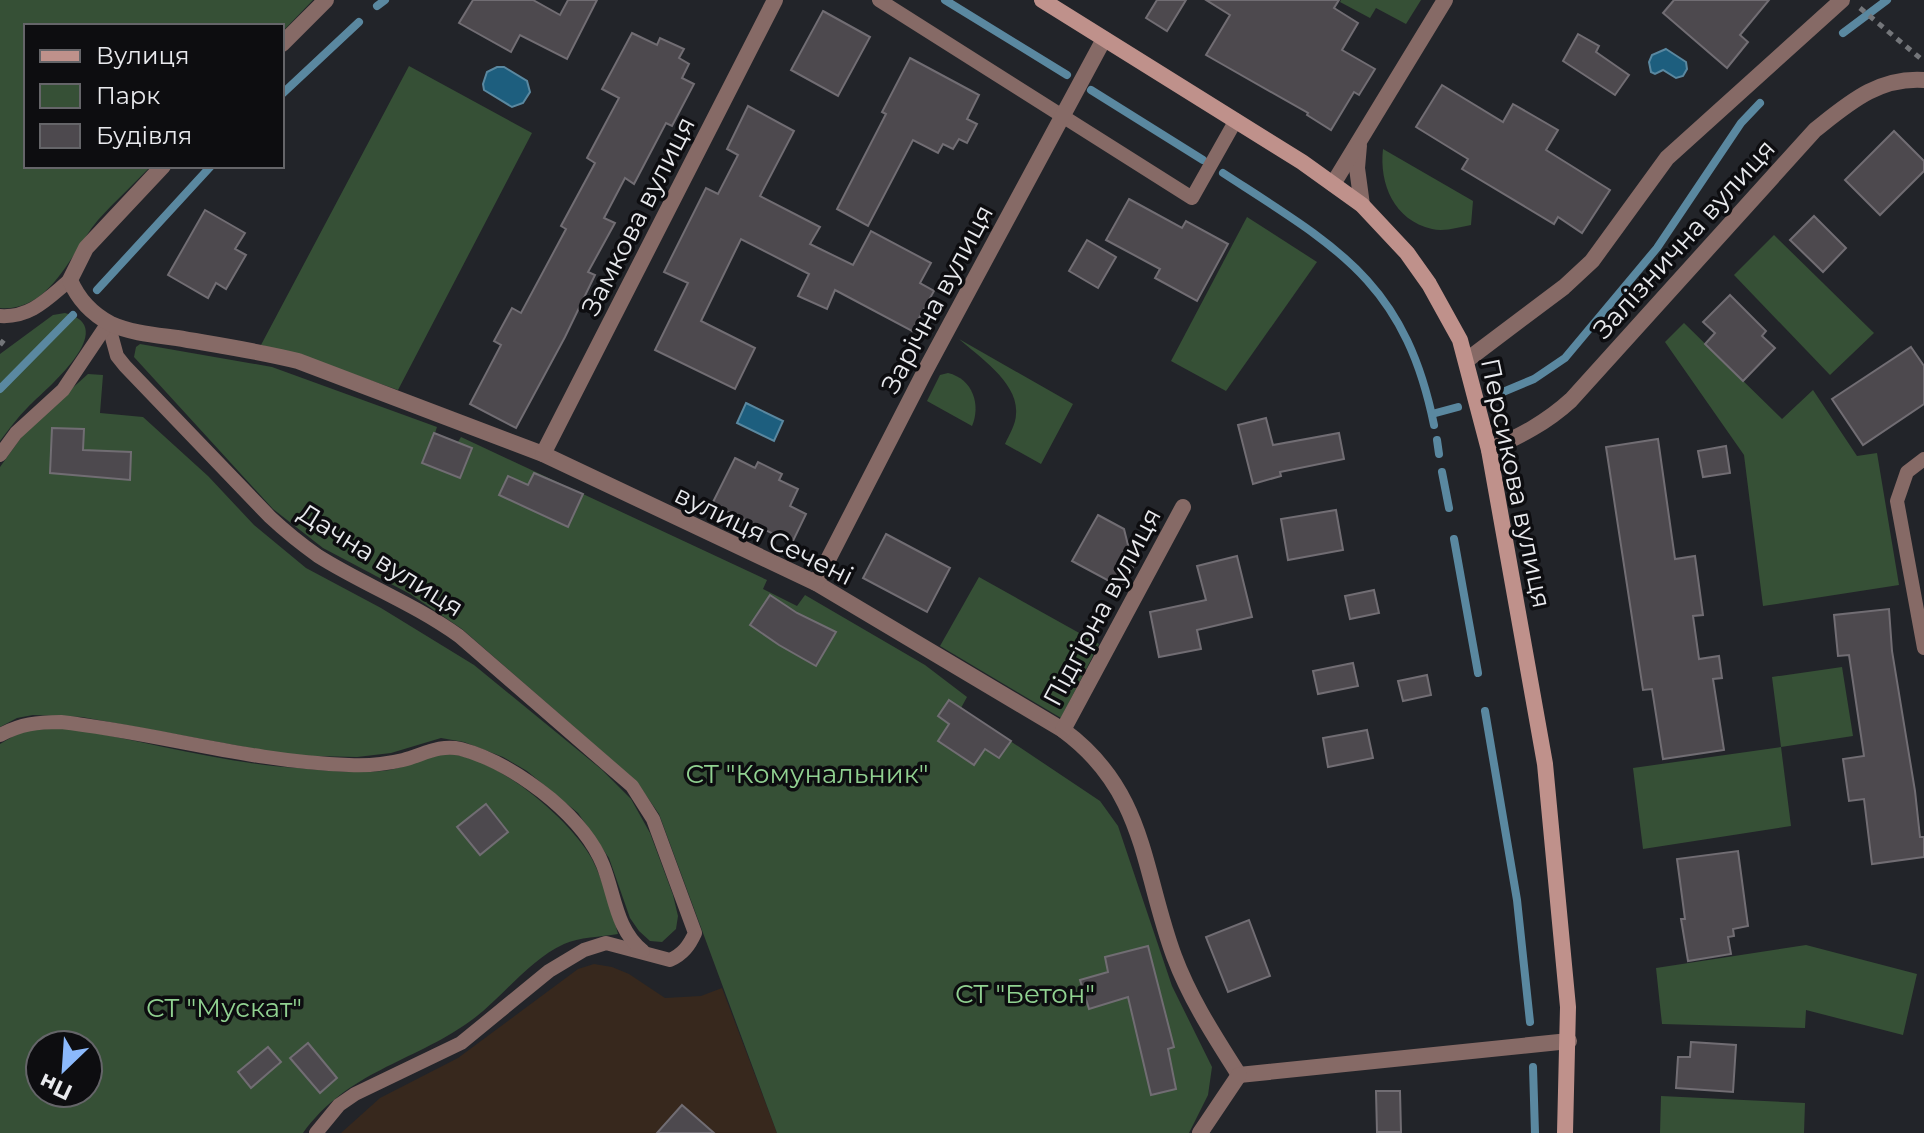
<svg xmlns="http://www.w3.org/2000/svg" width="1924" height="1133" viewBox="0 0 1924 1133" font-family="Montserrat,sans-serif">
<style>
.industrial{fill:#37281d}
.green{fill:#365036;fill-rule:evenodd}
.water{fill:#1d5e7e;stroke:#5a88a0;stroke-width:2}
.lines{fill:none;stroke-linecap:round;stroke-linejoin:round}
.stream{stroke:#5a88a0;stroke-width:8}
.building{fill:#4d494e;stroke:#716d73;stroke-width:2}
.path{stroke:#74767a;stroke-width:5;stroke-dasharray:6 6;stroke-linecap:butt}
.lane{stroke:#866a66;stroke-width:14}
.street{stroke:#866a66;stroke-width:16}
.secondary{stroke:#bf918b;stroke-width:16}
.labels{text-anchor:middle;dominant-baseline:central;stroke-width:7;stroke-linejoin:round;paint-order:stroke}
.street-label{font-size:26px;fill:#e9eaee;stroke:#0d0d10}
.park-label{font-size:26px;fill:#91d291;stroke:#0d0d10}
</style>
<rect width="100%" height="100%" fill="#222429"/>
<!-- industrial -->
<path class="industrial" d="M594 964 612 967 629 974 665 998 701 996 722 988 777 1133H341L380 1098 458 1058 578 969Z"/>
<!-- green -->
<g class="green">
<path d="M0 0H313L282 32V26H26V166H151C134 184 115 201 98 220 71 252 51 312 0 308Z"/>
<path d="M1341 0H1421L1406 24 1376 8 1370 18 1340 2Z"/>
<path d="M409 66 532 133 398 390 299 355 261 345Z"/>
<path d="M1383 149 1473 201 1471 225C1459 227 1445 232 1432 229 1394 220 1379 184 1383 149Z"/>
<path d="M1247 217 1317 262 1226 391 1171 361Z"/>
<path d="M1774 235 1874 333 1830 375 1734 275Z"/>
<path d="M65 313C122 327 46 389 28 407 18 417 9 429 0 441V354L53 315Z"/>
<path d="M1684 323 1782 419 1813 390 1857 456 1877 453 1899 585 1763 606 1744 455 1665 342Z"/>
<path d="M959 339 1073 404 1041 464 1005 444C1009 435 1016 424 1016 414 1019 383 979 357 959 339Z"/>
<path d="M140 344 272 367 437 427 435 433 458 442 461 437 767 580 763 589 797 606 805 595 925 665 967 697 961 708 1100 801 1118 826 1172 986 1212 1067 1208 1095 1189 1133H777L659 814 636 781 462 629 410 594 323 548 273 509 134 357 136 347Z"/>
<path d="M948 373C973 379 981 405 972 426L927 401 940 375Z"/>
<path d="M88 374 103 375 100 413 143 417 208 476 254 525 306 568 381 608 474 665 601 769 631 799 650 833 673 895 678 916 676 929 662 942 650 941 639 931 630 918 609 858 578 813 527 771 503 757 464 742 441 738 391 753 357 757 312 756 277 753 82 717 33 715 17 718 0 727V467L28 428Z"/>
<path d="M979 577 1099 644 1061 718 940 646Z"/>
<path d="M1842 667 1853 736 1781 747 1791 826 1643 849 1633 768 1781 747 1772 677Z"/>
<path d="M69 728C145 741 221 763 298 768 328 771 360 774 390 770 407 767 425 755 442 754 491 751 570 819 592 859 604 883 611 909 618 934 601 937 579 937 564 944 527 961 502 999 469 1022 411 1063 348 1071 303 1133H0V744L24 730ZM40 1045H88V1093H40Z"/>
<path d="M1806 945 1917 974 1903 1035 1806 1010 1805 1028 1662 1024 1656 968Z"/>
<path d="M1661 1096 1805 1103 1804 1133H1660Z"/>
</g>
<!-- water -->
<g class="water">
<path d="M1666 49 1686 62 1687 69 1683 76 1676 78 1663 70 1655 74 1651 72 1649 62 1652 55Z"/>
<path d="M497 67H504L527 81 530 92 523 103 512 107 484 90 483 84 487 72Z"/>
<path d="M746 403 783 421 774 441 737 423Z"/>
</g>
<g class="lines">
<!-- stream -->
<g class="stream">
<path d="M945 0 1067 75"/>
<path d="M377 6 385 0"/>
<path d="M1843 33 1887 0"/>
<path d="M1091 90 1203 160"/>
<path d="M282 94 359 22"/>
<path d="M1223 173C1337 247 1405 282 1434 425"/>
<path d="M97 290 211 166"/>
<path d="M0 389 73 315"/>
<path d="M1491 397 1534 379 1565 358 1657 248 1741 123 1760 103"/>
<path d="M1432 414 1458 407"/>
<path d="M1437 440 1439 454"/>
<path d="M1442 472 1449 508"/>
<path d="M1454 539 1478 673"/>
<path d="M1485 711 1517 900 1530 1022"/>
<path d="M1533 1067 1535 1133"/>
</g>
</g>
<!-- building -->
<g class="building">
<path d="M473 0H533L560 15 568 0H597L567 59 520 35 511 52 459 23Z"/>
<path d="M1157 0H1186L1167 31 1146 18Z"/>
<path d="M1206 0H1339L1334 8 1358 23 1342 50 1375 69 1359 95 1354 92 1331 130 1307 115 1308 113 1206 55 1230 15Z"/>
<path d="M1674 0H1769L1740 35 1748 42 1727 68 1663 13Z"/>
<path d="M823 11 870 37 838 96 791 70Z"/>
<path d="M632 33 657 45 660 38 684 49 679 58 689 64 682 78 694 84 672 126 666 123 634 184 625 178 604 218 615 223 588 272 595 275 565 337 516 428 470 404 501 345 494 341 512 308 521 313 566 229 561 226 595 163 587 158 619 98 602 89Z"/>
<path d="M1578 34 1599 46 1596 52 1629 75 1615 95 1563 61Z"/>
<path d="M910 58 979 95 967 119 977 124 967 143 959 139 953 149 943 144 938 153 913 140 868 226 837 209 886 114 882 112Z"/>
<path d="M1442 85 1503 122 1513 104 1558 130 1546 150 1610 190 1582 233 1558 217 1554 224 1462 169 1468 159 1416 127Z"/>
<path d="M748 106 794 131 760 196 820 227 810 244 853 265 871 231 931 263 920 283 934 291 912 331 835 290 827 309 798 296 809 274 741 239 701 321 755 348 735 389 655 350 688 283 664 272 706 188 718 194 738 155 727 149Z"/>
<path d="M1894 131 1924 161V171L1880 215 1845 180Z"/>
<path d="M1129 199 1182 228 1186 221 1228 244 1197 301 1155 278 1160 269 1106 240Z"/>
<path d="M205 210 245 233 235 249 246 255 226 289 216 283 208 298 168 275Z"/>
<path d="M1814 216 1846 248 1823 272 1790 240Z"/>
<path d="M1087 240 1116 257 1098 288 1069 271Z"/>
<path d="M1730 295 1766 331 1762 336 1775 348 1743 381 1705 344 1715 333 1703 322Z"/>
<path d="M1911 347 1924 366V404L1863 445 1832 399Z"/>
<path d="M1266 418 1273 445 1339 433 1344 459 1280 472 1281 476 1253 484 1238 425Z"/>
<path d="M52 428 84 429 83 450 131 452 130 480 50 473Z"/>
<path d="M434 433 472 448 460 478 422 463Z"/>
<path d="M1658 439 1675 559 1695 556 1703 615 1693 616 1699 659 1719 656 1722 678 1713 679 1724 750 1663 759 1652 689 1643 690 1606 447Z"/>
<path d="M1726 446 1730 473 1703 477 1698 451Z"/>
<path d="M735 458 755 468 758 462 782 474 779 480 798 489 790 506 806 514 792 543 712 504Z"/>
<path d="M534 473 583 494 568 527 499 495 508 476 528 485Z"/>
<path d="M1336 510 1343 550 1288 560 1281 519Z"/>
<path d="M1098 515 1124 529 1128 545 1120 559 1133 567 1122 588 1072 561Z"/>
<path d="M886 534 950 568 927 612 863 578Z"/>
<path d="M1237 556 1252 617 1197 630 1201 649 1159 657 1150 612 1206 600 1197 566Z"/>
<path d="M1374 590 1379 613 1350 619 1345 596Z"/>
<path d="M770 595 797 613 836 632 816 666 779 645 750 625Z"/>
<path d="M1889 609 1892 651 1915 791 1920 837H1924V857L1872 864 1864 799 1849 801 1843 759 1864 756 1849 655 1838 656 1834 615Z"/>
<path d="M1353 663 1358 686 1318 694 1313 671Z"/>
<path d="M1427 675 1431 695 1403 701 1398 681Z"/>
<path d="M949 700 1011 741 999 758 985 749 974 765 938 741 949 724 938 716Z"/>
<path d="M1367 730 1373 758 1328 767 1323 738Z"/>
<path d="M486 804 508 832 480 855 457 827Z"/>
<path d="M1738 851 1748 926 1733 929 1734 936 1728 937 1731 954 1688 961 1681 919H1685L1677 859Z"/>
<path d="M1249 920 1270 976 1228 992 1206 937Z"/>
<path d="M1148 946 1174 1047 1168 1049 1176 1089 1151 1095 1128 997 1089 1009 1080 980 1108 972 1105 957Z"/>
<path d="M1691 1042 1736 1045 1733 1092 1676 1088 1678 1057H1690Z"/>
<path d="M308 1043 337 1078 320 1093 290 1058Z"/>
<path d="M268 1047 281 1062 251 1088 238 1072Z"/>
<path d="M1376 1091H1400L1401 1132H1377Z"/>
<path d="M682 1105 714 1133H657Z"/>
</g>
<g class="lines">
<!-- path -->
<g class="path">
<path d="M1860 8 1920 58"/>
<path d="M0 345 7 336"/>
</g>
<!-- lane -->
<g class="lane">
<path d="M879 0 1192 198 1236 120"/>
<path d="M0 316C31 318 48 298 70 280"/>
<path d="M108 323 117 356 125 366 270 517C285 531 301 544 318 556 364 585 413 603 459 636L632 786 653 819 695 933C689 946 683 954 670 960L606 943 584 950 549 971 461 1043 355 1094 339 1105 316 1133"/>
<path d="M0 455 16 433 63 390 108 323"/>
<path d="M1924 459 1907 472 1897 501 1924 648"/>
<path d="M0 735C21 724 37 722 61 722 158 733 251 762 349 765 366 766 386 764 403 760 423 755 439 744 461 749 495 758 524 777 551 799 571 816 593 840 603 865 615 895 616 930 643 951"/>
</g>
<!-- street -->
<g class="street">
<path d="M282 44 326 0"/>
<path d="M1359 145 1357 168 1362 205"/>
<path d="M163 166 86 248 70 280C78 299 92 314 111 324 131 333 155 335 177 338 217 345 258 351 298 361L543 454 816 583 1063 730C1146 791 1142 869 1174 956 1190 999 1215 1037 1239 1075"/>
<path d="M1333 184 1445 0"/>
<path d="M1467 360 1564 287 1592 261 1667 158 1842 0"/>
<path d="M1489 450C1520 436 1546 423 1571 400L1815 130C1849 103 1878 77 1924 80"/>
<path d="M543 454 775 0"/>
<path d="M816 583 924 373 1104 39"/>
<path d="M1063 730 1183 507"/>
<path d="M1239 1075 1569 1041"/>
<path d="M1200 1133 1239 1075"/>
</g>
<!-- secondary -->
<path class="secondary" d="M1042 0 1302 162 1362 205 1407 253 1429 284 1460 340 1489 450 1545 764 1568 1007 1565 1133"/>
</g>
<g class="labels">
<!-- street labels -->
<g class="street-label">
<text transform="translate(638 216) rotate(-63)">Замкова вулиця</text>
<text transform="translate(1684 239) rotate(-48)">Залізнична вулиця</text>
<text transform="translate(937 299) rotate(-62)">Зарічна вулиця</text>
<text transform="translate(1516 483) rotate(78)">Персикова вулиця</text>
<text transform="translate(764 535) rotate(26)">вулиця Сечені</text>
<text transform="translate(381 560) rotate(32)">Дачна вулиця</text>
<text transform="translate(1102 607) rotate(-62)">Підгірна вулиця</text>
</g>
<!-- park labels -->
<g class="park-label">
<text x="807" y="774">СТ "Комунальник"</text>
<text x="1025" y="994">СТ "Бетон"</text>
<text x="224" y="1008">СТ "Мускат"</text>
</g>
</g>
<!-- legend -->
<rect x="24" y="24" width="260" height="144" fill="#0d0d10" stroke="#656569" stroke-width="2"/>
<rect x="40" y="50" width="40" height="12" fill="#bf918b" stroke="#656569" stroke-width="2"/>
<text x="96" y="64" font-size="24" fill="#e9eaee">Вулиця</text>
<rect x="40" y="84" width="40" height="24" fill="#365036" stroke="#656569" stroke-width="2"/>
<text x="96" y="104" font-size="24" fill="#e9eaee">Парк</text>
<rect x="40" y="124" width="40" height="24" fill="#4d494e" stroke="#656569" stroke-width="2"/>
<text x="96" y="144" font-size="24" fill="#e9eaee">Будівля</text>
<!-- north arrow -->
<g transform="translate(64 1069) rotate(205)"><circle r="38" fill="#0d0d10" stroke="#656569" stroke-width="2"/>
<path d="M0-6L14 30L0 20L-14 30Z" fill="#8bb9fc"/>
<text y="-12" font-size="22" font-weight="bold" text-anchor="middle" fill="#e9eaee">Пн</text>
</g>
</svg>
